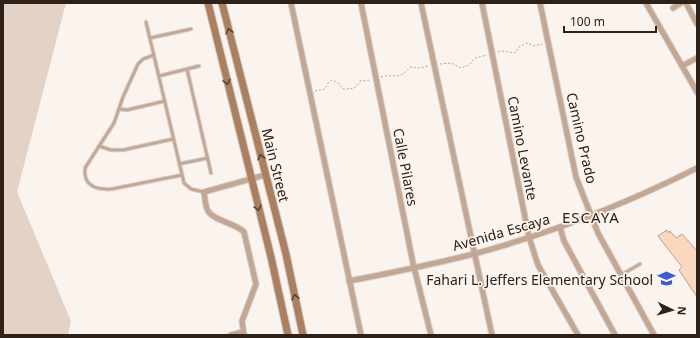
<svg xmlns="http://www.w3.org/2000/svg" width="700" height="338" viewBox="0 0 700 338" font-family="'Noto Sans',sans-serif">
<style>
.green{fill:#e3d2c6}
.building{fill:#fad8c0;stroke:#be9e87}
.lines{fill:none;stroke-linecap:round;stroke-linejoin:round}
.lane-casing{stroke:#d5cdc7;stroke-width:4.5}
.street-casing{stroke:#d5cdc7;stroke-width:7}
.secondary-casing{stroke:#d5cdc7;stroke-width:9}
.path{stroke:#ada49e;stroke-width:1;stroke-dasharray:2 2;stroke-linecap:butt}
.lane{stroke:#c4a792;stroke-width:2.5}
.street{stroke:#c4a792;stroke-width:5}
.secondary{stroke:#ab8061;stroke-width:7}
.oneway{stroke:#5a4232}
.labels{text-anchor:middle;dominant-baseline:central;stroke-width:3.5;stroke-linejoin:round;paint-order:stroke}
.street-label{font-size:14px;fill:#2e2118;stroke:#faf3ee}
.poi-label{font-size:14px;fill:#2e2118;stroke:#faf3ee;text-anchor:end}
.neighbourhood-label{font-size:15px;letter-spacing:1px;fill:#2e2118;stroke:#faf3ee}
</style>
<rect width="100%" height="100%" fill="#faf3ee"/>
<!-- green -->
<path class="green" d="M3 3H66L17 192 71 321 68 335H3Z"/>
<!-- building -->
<path class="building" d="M667 230 669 233 670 231 676 238 682 234 697 251V297L679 270 682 267 658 236Z"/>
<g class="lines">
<defs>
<g id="lane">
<path d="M146 22 184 183 191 189 204 192"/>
<path d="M150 38 191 29"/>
<path d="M154 55 143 59 138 64 123 97 114 123 85 168C83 186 96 190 112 189L182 175"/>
<path d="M187 69 211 173"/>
<path d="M159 76 199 66"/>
<path d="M119 109 127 110 165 101"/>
<path d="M99 146 111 150H123L173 139"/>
<path d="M179 164 208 158"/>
<path d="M621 275 640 264"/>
</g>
<g id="street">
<path d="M291 3 361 335"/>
<path d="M361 3 414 268 417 279 431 335"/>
<path d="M421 3 492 335"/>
<path d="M482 3 529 237 538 265 578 335"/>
<path d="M540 3 576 177 598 233 654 335"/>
<path d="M646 3 697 92"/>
<path d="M686 3 697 24"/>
<path d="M673 8 681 3"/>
<path d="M682 66 697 58"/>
<path d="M560 227 564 241 615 335"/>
<path d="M349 281C391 273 433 264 474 254 551 233 626 204 697 168"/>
<path d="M231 335 243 332"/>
<path d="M244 335 242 321 256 284 244 232C235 223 214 221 208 211 205 206 205 197 204 192L265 175"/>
</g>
<g id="secondary">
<path d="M208 3 271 257 288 335"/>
<path d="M222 3 286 254 303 335"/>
</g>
</defs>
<!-- lane casing -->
<use href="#lane" class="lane-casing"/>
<!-- street casing -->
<use href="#street" class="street-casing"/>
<!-- secondary casing -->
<use href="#secondary" class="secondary-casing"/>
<!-- path -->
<g class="path">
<path d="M498 52 503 51 515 53 519 47 527 43 534 46 542 44"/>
<path d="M440 64 451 63 461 68 469 65 475 58 487 55"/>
<path d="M381 77C396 73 399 81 410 67L419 68 429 66"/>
<path d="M315 91 325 89 328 83 332 80 338 83 343 89C352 89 356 89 360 81L370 80"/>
</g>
<!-- lane -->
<use href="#lane" class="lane"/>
<!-- street -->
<use href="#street" class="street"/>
<!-- secondary -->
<use href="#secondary" class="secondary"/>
</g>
<!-- one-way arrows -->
<defs><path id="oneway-chevron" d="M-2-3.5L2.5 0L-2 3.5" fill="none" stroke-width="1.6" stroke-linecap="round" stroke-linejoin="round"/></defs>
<g class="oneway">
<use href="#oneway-chevron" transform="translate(229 31) rotate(-104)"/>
<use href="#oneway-chevron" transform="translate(227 82) rotate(76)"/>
<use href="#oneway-chevron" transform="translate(261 157) rotate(-104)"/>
<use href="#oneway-chevron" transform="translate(258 208) rotate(76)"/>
<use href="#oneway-chevron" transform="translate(295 297) rotate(-102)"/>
</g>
<!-- icons -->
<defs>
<symbol id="school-bare" viewBox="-9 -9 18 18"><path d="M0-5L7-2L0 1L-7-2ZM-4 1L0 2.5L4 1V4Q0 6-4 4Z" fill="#3b5dcf" stroke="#faf3ee" stroke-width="2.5" paint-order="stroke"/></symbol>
</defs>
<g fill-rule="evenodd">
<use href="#school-bare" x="654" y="266" width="25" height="25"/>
</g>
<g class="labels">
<!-- street labels -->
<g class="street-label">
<text transform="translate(582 138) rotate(77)">Camino Prado</text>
<text transform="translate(523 148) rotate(79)">Camino Levante</text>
<text transform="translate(276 165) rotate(76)">Main Street</text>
<text transform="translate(406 167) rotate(79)">Calle Pilares</text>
<text transform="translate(501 232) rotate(-16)">Avenida Escaya</text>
</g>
<!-- poi labels -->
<g class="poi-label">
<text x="653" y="279">Fahari L. Jeffers Elementary School</text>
</g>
<!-- neighbourhood labels -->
<g class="neighbourhood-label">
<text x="591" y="217">ESCAYA</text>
</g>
</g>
<!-- border -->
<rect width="700" height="338" fill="none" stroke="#2e2118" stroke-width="8"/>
<!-- north arrow -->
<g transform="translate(672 310) rotate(95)" stroke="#faf3ee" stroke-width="3" paint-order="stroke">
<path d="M0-3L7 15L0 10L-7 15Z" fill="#2e2118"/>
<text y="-6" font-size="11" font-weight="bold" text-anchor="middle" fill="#2e2118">N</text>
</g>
<!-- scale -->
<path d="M564 26v6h92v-6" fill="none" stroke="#2e2118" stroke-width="2"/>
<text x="570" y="26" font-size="12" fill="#2e2118" stroke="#faf3ee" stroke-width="3" paint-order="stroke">100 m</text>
</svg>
